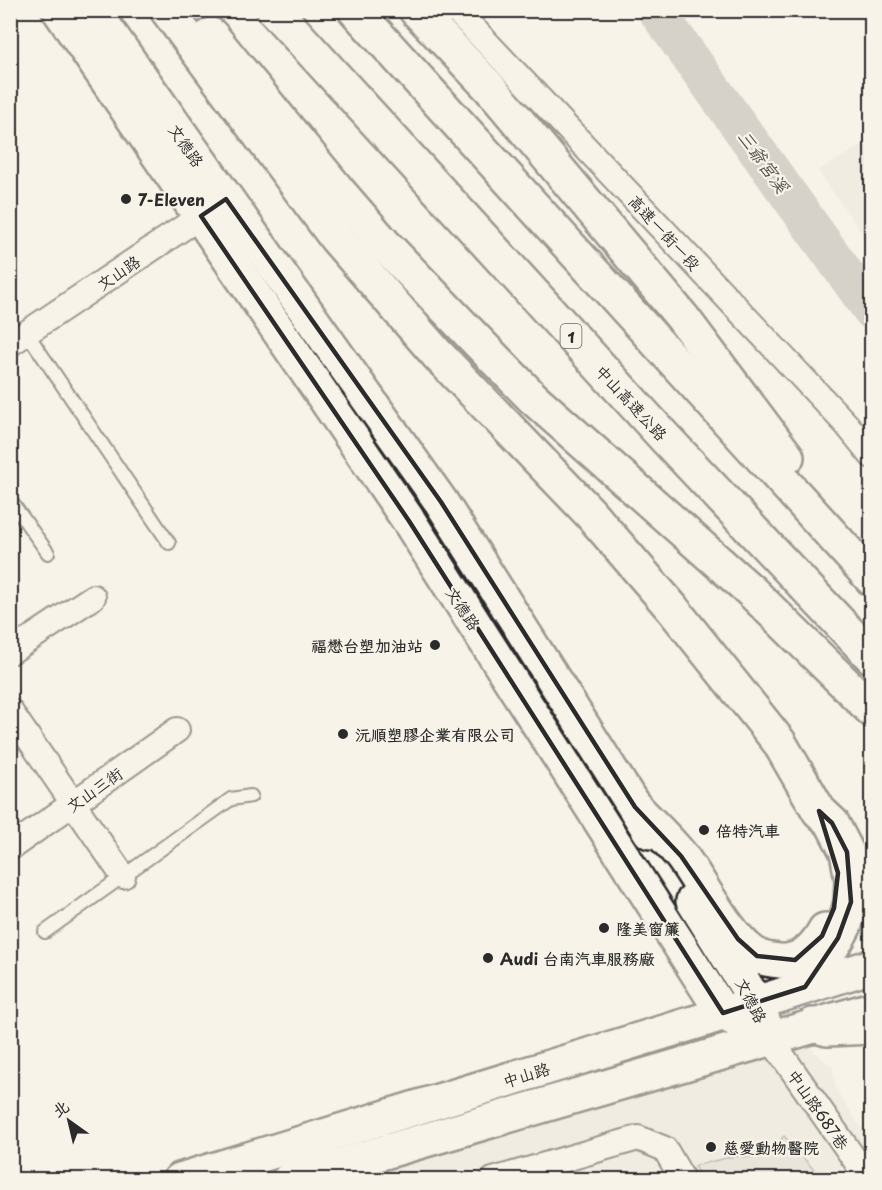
<svg xmlns="http://www.w3.org/2000/svg" width="882" height="1190" viewBox="0 0 882 1190" font-family="'Playpen Sans','LXGW WenKai TC',sans-serif">
<style>
.built{fill:#e8e4da}
.green{fill:#dad6cc;stroke:#82807c;stroke-width:1.5}
.lines{fill:none;stroke-linecap:round;stroke-linejoin:round}
.river{stroke:#afaca4;stroke-width:38}
.lane-casing{stroke:#2b2b2b;stroke-width:16}
.street-casing{stroke:#2b2b2b;stroke-width:28}
.secondary-casing{stroke:#2b2b2b;stroke-width:38}
.highway-casing{stroke:#2b2b2b;stroke-width:38}
.lane{stroke:#f7f3e8;stroke-width:12}
.street{stroke:#f7f3e8;stroke-width:24}
.secondary{stroke:#f7f3e8;stroke-width:33}
.highway{stroke:#f7f3e8;stroke-width:33}
.marked{fill:none;stroke:#2b2b2b;stroke-width:4.5;stroke-linejoin:round}
.poi-dot{fill:#2b2b2b;stroke:#f7f3e8;stroke-width:2}
.labels{text-anchor:middle;dominant-baseline:central;stroke-width:4.5;stroke-linejoin:round;paint-order:stroke}
.shield{fill:#f7f3e8;stroke:#686764;stroke-width:1.5}
.shield-label{font-size:15px;font-weight:bold;fill:#2b2b2b}
.street-label{font-size:16px;fill:#2b2b2b;stroke:#f7f3e8}
.poi-label{font-size:16px;font-weight:bold;fill:#2b2b2b;stroke:#f7f3e8;text-anchor:start}
.water-label{font-size:18px;font-style:italic;fill:#53524f;stroke:#f7f3e8}
</style>
<rect width="100%" height="100%" fill="#f7f3e8"/>
<filter id="ink" filterUnits="userSpaceOnUse"><feTurbulence type="fractalNoise" baseFrequency=".0167" numOctaves="2"/><feDisplacementMap in="SourceGraphic" scale="12" xChannelSelector="R" yChannelSelector="G"/><feConvolveMatrix kernelMatrix="1 2 1 2 8 2 1 2 1" color-interpolation-filters="sRGB"/></filter>
<g filter="url(#ink)">
<!-- built -->
<g class="built">
<path d="M871 140V246L818 171Z"/>
<path d="M799 1038 833 1068 836 1090 871 1142V1179L345 1180Z"/>
</g>
<!-- green -->
<path class="green" d="M784 1136 822 1179H702L694 1166 735 1156 764 1158Z"/>
<g class="lines">
<!-- river -->
<path class="river" d="M656 10 872 311"/>
<defs>
<g id="lane">
<path d="M27 333 169 543"/>
<path d="M10 500 48 553"/>
<path d="M45 932 231 799 251 796"/>
</g>
<g id="street">
<path d="M456 10 847 425 872 456"/>
<path d="M10 344 214 207"/>
<path d="M10 652 93 597"/>
<path d="M10 711 123 876"/>
<path d="M10 848 177 730"/>
<path d="M770 1038 869 1180"/>
<path d="M493 1180 638 1138 665 1149 683 1180"/>
</g>
<g id="secondary">
<path d="M59 10 409 521 723 1013 770 1038"/>
<path d="M93 10 441 502 650 832"/>
<path d="M693 901 756 1002 770 1038"/>
<path d="M180 1180 700 1021 872 966"/>
<path d="M289 1180 872 1009"/>
</g>
<g id="highway">
<path d="M167 10 336 238 437 354 590 513 672 608 779 742 819 811 832 823 847 852 852 880 851 902 845 925 838 938 805 987"/>
<path d="M274 10 666 439 872 657"/>
<path d="M355 10 872 579"/>
<path d="M416 10 491 89 682 317 787 457"/>
<path d="M211 35 340 193 386 246 480 344 533 398 752 592 872 710"/>
<path d="M635 807C650 823 668 839 682 857 701 883 728 936 753 953 760 959 770 960 779 961 800 963 815 948 825 930"/>
<path d="M813 1025 827 1029 872 1027"/>
</g>
</defs>
<!-- lane casing -->
<use href="#lane" class="lane-casing"/>
<!-- street casing -->
<use href="#street" class="street-casing"/>
<!-- secondary casing -->
<use href="#secondary" class="secondary-casing"/>
<!-- highway casing -->
<use href="#highway" class="highway-casing"/>
<!-- lane -->
<use href="#lane" class="lane"/>
<!-- street -->
<use href="#street" class="street"/>
<!-- secondary -->
<use href="#secondary" class="secondary"/>
<!-- highway -->
<use href="#highway" class="highway"/>
</g>
</g>
<!-- marked area -->
<path d="M0 0H882V1190H0ZM226 199 441 502 635 807 681 856 738 939 757 956 795 960 822 936 834 908 838 873 819 811 832 823 847 852 851 902 838 938 805 987 723 1013 409 521 201 216Z" fill="#f7f3e8" fill-opacity=".55" fill-rule="evenodd"/>
<path class="marked" d="M226 199 441 502 635 807 681 856 738 939 757 956 795 960 822 936 834 908 838 873 819 811 832 823 847 852 851 902 838 938 805 987 723 1013 409 521 201 216Z"/>
<!-- markers -->
<g class="poi-dot">
<circle cx="126" cy="199" r="6"/>
<circle cx="435" cy="645" r="6"/>
<circle cx="343" cy="734" r="6"/>
<circle cx="704" cy="830" r="6"/>
<circle cx="604" cy="928" r="6"/>
<circle cx="488" cy="958" r="6"/>
<circle cx="711" cy="1147" r="6"/>
</g>
<g class="labels">
<!-- shield labels -->
<rect class="shield" x="560.5" y="324" width="21" height="24" rx="4.5"/>
<g class="shield-label">
<text x="571" y="336">1</text>
</g>
<!-- street labels -->
<g class="street-label">
<text transform="translate(187 145) rotate(55)">文德路</text>
<text transform="translate(665 232) rotate(47)">高速一街一段</text>
<text transform="translate(118 272) rotate(-34)">文山路</text>
<text transform="translate(632 402) rotate(47)">中山高速公路</text>
<text transform="translate(464 608) rotate(57)">文德路</text>
<text transform="translate(94 789) rotate(-35)">文山三街</text>
<text transform="translate(752 1000) rotate(63)">文德路</text>
<text transform="translate(526 1074) rotate(-17)">中山路</text>
<text transform="translate(819 1109) rotate(55)">中山路687巷</text>
</g>
<!-- poi labels -->
<g class="poi-label">
<text x="138" y="199">7-Eleven</text>
<text x="423" y="645" text-anchor="end">福懋台塑加油站</text>
<text x="355" y="734">沅順塑膠企業有限公司</text>
<text x="716" y="830">倍特汽車</text>
<text x="616" y="928">隆美窗簾</text>
<text x="500" y="958">Audi 台南汽車服務廠</text>
<text x="723" y="1147">慈愛動物醫院</text>
</g>
<!-- water labels -->
<g class="water-label">
<text transform="translate(764 161) rotate(54)">三爺宮溪</text>
</g>
</g>
<!-- margin -->
<rect width="882" height="1190" fill="none" stroke="#f7f3e8" stroke-width="36"/>
<rect x="18" y="18" width="846" height="1154" fill="none" stroke="#2b2b2b" stroke-width="2" filter="url(#ink)"/>
<!-- north arrow -->
<g transform="translate(69 1121) rotate(326)" stroke="#f7f3e8" stroke-width="4.5" paint-order="stroke">
<path d="M0-4.5L10 22L0 15L-10 22Z" fill="#2b2b2b"/>
<text y="-9" font-size="16" font-weight="bold" text-anchor="middle" fill="#2b2b2b">北</text>
</g>
</svg>
